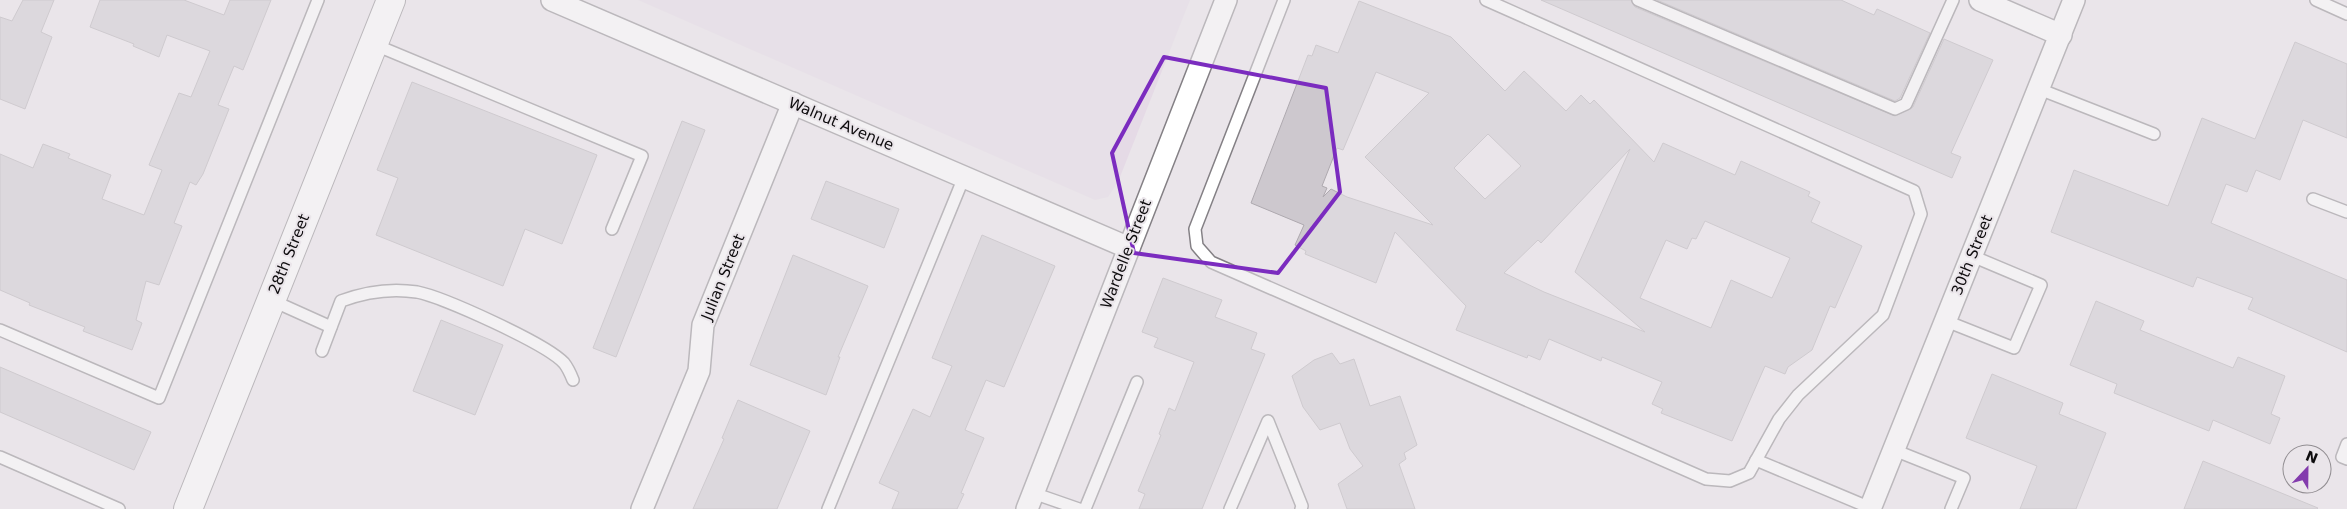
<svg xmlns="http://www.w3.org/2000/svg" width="2347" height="509" viewBox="0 0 2347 509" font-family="'DejaVu Sans',sans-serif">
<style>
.built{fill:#e5dae6}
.building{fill:#cdc8ce;stroke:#aea9af;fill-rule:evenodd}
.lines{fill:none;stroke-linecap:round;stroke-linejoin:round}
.lane-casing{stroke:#848085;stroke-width:14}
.street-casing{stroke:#848085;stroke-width:24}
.secondary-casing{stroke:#848085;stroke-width:30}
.lane{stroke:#fff;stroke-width:11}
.street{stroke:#fff;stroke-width:21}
.secondary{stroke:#fff;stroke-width:28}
.marked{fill:none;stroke:#7b2cbf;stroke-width:4;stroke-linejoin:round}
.labels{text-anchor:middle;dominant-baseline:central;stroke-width:4;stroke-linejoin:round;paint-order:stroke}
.street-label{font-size:15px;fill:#0e0c0e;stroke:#eae5ea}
</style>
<rect width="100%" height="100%" fill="#eae5ea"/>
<!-- built -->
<path class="built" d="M638 0H1190L1118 182 1108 197 1095 200Z"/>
<!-- building -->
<g class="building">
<path d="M23 0H54L41 32 52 37 25 109 0 99V17L12 21Z"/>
<path d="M100 0H184L224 15 230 0H271L243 70 234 66 218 105 229 109 203 174 196 185 190 182 174 223 182 226 159 285 146 281 136 320 142 323 132 350 83 331 85 327 29 305 30 303 0 290V154L33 168 43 144 70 154 68 158 111 175 102 199 144 215 162 170 149 165 179 93 191 97 210 51 167 35 159 57 133 46 134 44 90 27Z"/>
<path d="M1541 0H1631L1635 7 1895 116 1913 107 1944 39 1993 60 1951 153 1961 157 1952 178Z"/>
<path d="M1657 0H1841L1874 15 1877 9 1930 33 1900 98 1895 101Z"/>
<path d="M1359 1 1451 37 1505 91 1524 71 1566 111 1581 95 1590 104 1594 100 1654 162 1663 143 1735 175 1741 161 1810 192 1808 196 1820 202 1811 222 1862 246 1835 308 1830 306 1812 350 1788 367 1785 374 1765 366 1732 441 1661 413 1663 409 1652 404 1662 382 1602 357 1601 361 1549 339 1540 360 1528 355 1527 358 1456 330 1466 306 1395 232 1376 283 1305 254 1306 251 1295 245 1304 225 1251 203 1308 55 1312 56 1316 45 1338 53ZM1376 72 1429 93 1365 157 1433 225 1347 197 1331 189 1323 197 1327 188 1322 186 1337 148 1343 150ZM1488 134 1521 166 1485 199 1454 168ZM1630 149 1575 272 1645 332 1544 292 1504 273 1538 240 1541 243ZM1705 221 1790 258 1772 298 1731 280 1711 328 1640 298 1666 240 1687 249 1692 238 1696 239Z"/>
<path d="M2295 42 2347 64V138L2303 120 2280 180 2256 170 2247 192 2226 184 2211 223 2347 280V352L2248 309 2253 298 2197 277 2193 287 2051 232 2074 170 2168 206 2202 118 2255 139Z"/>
<path d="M412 82 597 155 562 244 525 229 503 286 376 235 398 178 377 170Z"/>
<path d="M682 121 705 130 616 357 593 348Z"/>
<path d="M826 181 899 209 884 248 811 219Z"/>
<path d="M982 235 1055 266 1004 387 986 380 965 430 984 438 961 493 964 494 957 509H892L899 492 879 483 913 409 930 417 952 366 932 358Z"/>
<path d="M793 255 868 286 838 357H840L826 395 750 365Z"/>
<path d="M1163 278 1222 300 1215 317 1257 333 1251 349 1265 354 1202 509H1139L1145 494 1138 491 1161 435 1159 434 1169 408 1175 411 1194 362 1154 347 1158 338 1142 332Z"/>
<path d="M2096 301 2144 321 2140 330 2233 368 2238 357 2285 376 2271 414 2280 418 2270 444 2213 420 2209 431 2114 393 2117 384 2070 365Z"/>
<path d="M441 320 503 345 475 415 413 391Z"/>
<path d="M1332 353 1340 364 1354 359 1370 406 1400 396 1417 445 1404 453 1406 459 1399 464 1415 509H1347L1338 484 1363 466 1350 449 1340 423 1320 430 1303 407 1292 376 1314 360Z"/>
<path d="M0 367 151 432 134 470 0 412Z"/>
<path d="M1992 374 2063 403 2059 414 2106 433 2076 509H2020L2037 466 1966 438Z"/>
<path d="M738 400 810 431 777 509H693L724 439 722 438Z"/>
<path d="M2203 461 2318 508 2317 509H2184Z"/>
</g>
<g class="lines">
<defs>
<g id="lane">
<path d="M1284 0 1195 229 1197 246 1211 262 1706 479 1730 481 1749 473 1779 419 1798 395 1883 315 1921 214 1914 191 1486 0"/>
<path d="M1638 0 1895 109 1906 104 1953 0"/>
<path d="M2316 0 2347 14"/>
<path d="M373 44 642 156 612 229"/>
<path d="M2039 89 2154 134"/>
<path d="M2313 199 2347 212"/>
<path d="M271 300 331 327"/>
<path d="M1946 321 2014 348 2041 285 1972 256"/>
<path d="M0 330 159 398 318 0"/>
<path d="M322 351 341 301C365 292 391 288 417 292 443 297 547 344 564 363 568 368 571 375 573 380"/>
<path d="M2347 444 2342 457 2347 459"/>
<path d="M1894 450 1964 478 1951 509"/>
<path d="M0 457 119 509"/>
<path d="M1756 460 1873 509"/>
<path d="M1033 493 1079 509"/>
<path d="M828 509 964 177"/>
<path d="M1085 509 1137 382"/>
<path d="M1230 509 1268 421 1302 506 1301 509"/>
</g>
<g id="street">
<path d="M552 0 1129 248"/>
<path d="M1980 0 2061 35"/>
<path d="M642 509 699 371 703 325 793 103"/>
<path d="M1027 509 1226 0"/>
<path d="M1870 509 2074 0"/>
</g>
<path id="secondary" d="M188 509 391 0"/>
</defs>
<!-- lane casing -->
<use href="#lane" class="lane-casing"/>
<!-- street casing -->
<use href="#street" class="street-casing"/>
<!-- secondary casing -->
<use href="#secondary" class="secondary-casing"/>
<!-- lane -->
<use href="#lane" class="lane"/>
<!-- street -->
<use href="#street" class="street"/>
<!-- secondary -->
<use href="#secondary" class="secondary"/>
</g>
<!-- marked area -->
<path d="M0 0H2347V509H0ZM1164 57 1326 88 1340 192 1278 273 1134 253 1112 153Z" fill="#eae5ea" fill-opacity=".55" fill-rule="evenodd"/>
<path class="marked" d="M1164 57 1326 88 1340 192 1278 273 1134 253 1112 153Z"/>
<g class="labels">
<!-- street labels -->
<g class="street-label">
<text transform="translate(841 124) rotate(23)">Walnut Avenue</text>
<text transform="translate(289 254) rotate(-68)">28th Street</text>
<text transform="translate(1126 254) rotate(-69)">Wardelle Street</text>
<text transform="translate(1972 255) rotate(-68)">30th Street</text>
<text transform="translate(723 277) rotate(-68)">Julian Street</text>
</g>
</g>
<!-- north arrow -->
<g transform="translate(2307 469) rotate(22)"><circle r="24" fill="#eae5ea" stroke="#928e92"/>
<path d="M0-4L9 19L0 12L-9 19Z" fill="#833bad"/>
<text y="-8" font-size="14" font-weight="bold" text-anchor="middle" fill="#0e0c0e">N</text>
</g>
</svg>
